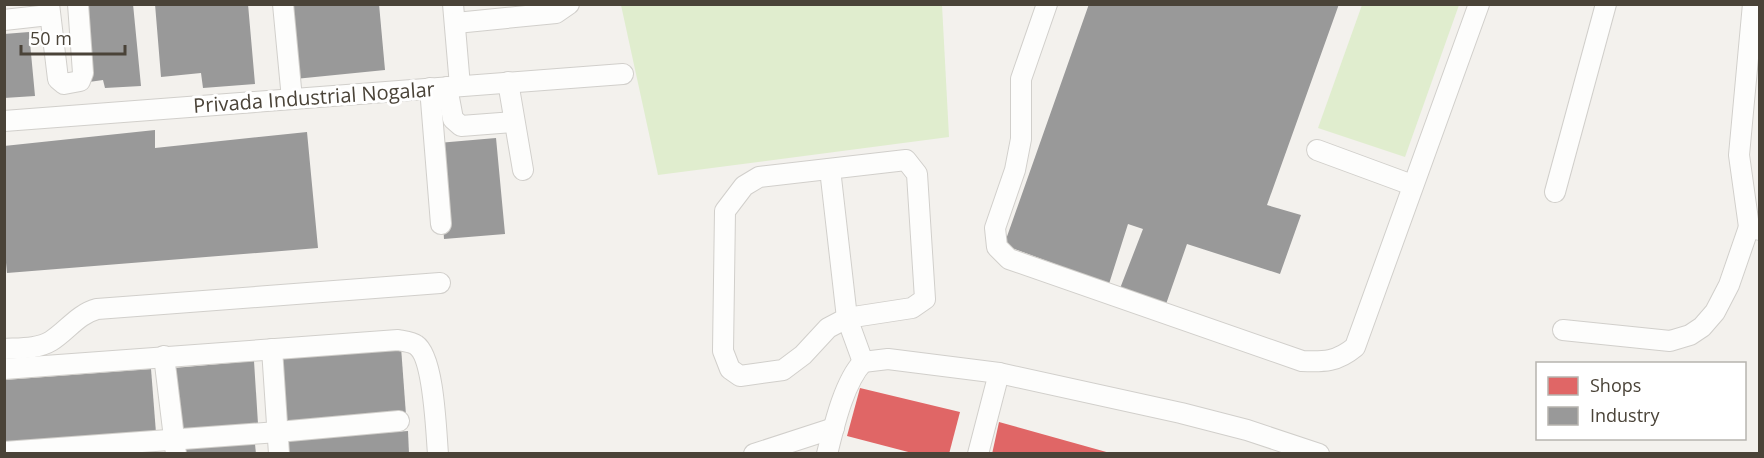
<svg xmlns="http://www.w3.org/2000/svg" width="1764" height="458" viewBox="0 0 1764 458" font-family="'Open Sans',sans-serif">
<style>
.green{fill:#e0edce}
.shops{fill:#e06666}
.industry{fill:#999}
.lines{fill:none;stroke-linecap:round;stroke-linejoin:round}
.minor-casing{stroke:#d1cfcb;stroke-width:22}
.minor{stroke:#fdfdfc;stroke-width:20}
.labels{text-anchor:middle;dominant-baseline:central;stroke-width:6;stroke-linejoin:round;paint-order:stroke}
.street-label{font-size:20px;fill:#4a4338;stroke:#fff}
</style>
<rect width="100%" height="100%" fill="#f3f1ed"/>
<!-- green -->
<g class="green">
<path d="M621 5H942L949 137 658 175Z"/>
<path d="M1362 5H1459L1405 157 1318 128Z"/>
</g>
<!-- shops -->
<g class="shops">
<path d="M860 388 960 412 949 454H916L847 436Z"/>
<path d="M999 422 1110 453V454H992Z"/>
</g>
<!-- industry -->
<g class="industry">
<path d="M82 4H133L141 86 105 88 103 80 89 82Z"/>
<path d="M155 4H248L255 84 203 88 201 73 161 77Z"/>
<path d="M288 4H379L385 70 295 79Z"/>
<path d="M1089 4H1339L1267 205 1301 215 1280 274 1187 244 1165 307 1119 291 1143 229 1128 224 1109 284 1004 245Z"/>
<path d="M29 32 35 96 4 98V53H6L4 34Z"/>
<path d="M155 130V148L307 132 318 248 7 273 4 242V146Z"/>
<path d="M496 138 505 234 444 239 438 143Z"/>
<path d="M401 347 406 415 284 424 278 357Z"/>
<path d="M254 361 258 424 179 432 174 368Z"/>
<path d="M151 369 156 433 4 444V380Z"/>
<path d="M408 431 409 454H287L286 440Z"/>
<path d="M255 444 256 454H184V449Z"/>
</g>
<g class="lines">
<defs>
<g id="minor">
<path d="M49 4 58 79 64 84 80 81 83 73 78 4"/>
<path d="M283 4 292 99"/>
<path d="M453 4 460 86"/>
<path d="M1047 4 1021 79V139L1015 170 995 228 997 247 1009 259 1302 361C1324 362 1337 362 1355 347L1479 4"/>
<path d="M1753 4 1739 155 1749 227 1760 230"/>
<path d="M4 20 49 15"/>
<path d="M456 23 556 13 569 4"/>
<path d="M508 82 523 170"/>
<path d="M447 87 453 119 461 126 514 122"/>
<path d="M430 88 441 224"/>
<path d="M4 121 623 74"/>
<path d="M1317 150 1412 185"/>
<path d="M906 160 917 174 925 299 912 308 847 318 828 328 803 355 783 370 740 376 730 369 723 351 725 211 744 186 759 177Z"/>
<path d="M830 169 847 318 863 362"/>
<path d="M1555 192 1606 4"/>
<path d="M1563 330 1670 341 1690 335 1702 327 1715 312 1729 285 1749 227"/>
<path d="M4 349C19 348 38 349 51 341 67 331 78 314 97 309L440 283"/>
<path d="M272 349 279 454"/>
<path d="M164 356 176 454"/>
<path d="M863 362 888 359 999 373 1181 413 1247 430 1319 454"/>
<path d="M4 369 398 340C403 341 412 342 416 345 434 357 436 431 438 454"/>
<path d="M4 452 278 432 399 421"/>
<path d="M754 454 834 428"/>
<path d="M827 454C834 426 844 382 863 362"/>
<path d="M978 454 999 373"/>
</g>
</defs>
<!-- minor casing -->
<use href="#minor" class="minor-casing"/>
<!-- minor -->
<use href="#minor" class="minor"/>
</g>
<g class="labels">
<!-- street labels -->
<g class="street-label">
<text transform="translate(314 97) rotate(-4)">Privada Industrial Nogalar</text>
</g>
</g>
<!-- border -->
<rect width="1764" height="458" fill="none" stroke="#4a4338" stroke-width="12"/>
<!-- legend -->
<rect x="1536" y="362" width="210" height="78" fill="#ffffff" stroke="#b7b4af" stroke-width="1.5"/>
<rect x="1548" y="377" width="30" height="18" fill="#e06666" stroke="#b7b4af" stroke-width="1.5"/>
<text x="1590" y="392" font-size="18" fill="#4a4338">Shops</text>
<rect x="1548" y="407" width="30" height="18" fill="#999999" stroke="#b7b4af" stroke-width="1.5"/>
<text x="1590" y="422" font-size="18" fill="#4a4338">Industry</text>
<!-- scale -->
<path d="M21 45v9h104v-9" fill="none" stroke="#4a4338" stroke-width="3"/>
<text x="30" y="45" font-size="18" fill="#4a4338" stroke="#ffffff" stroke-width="4.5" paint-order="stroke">50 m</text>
</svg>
